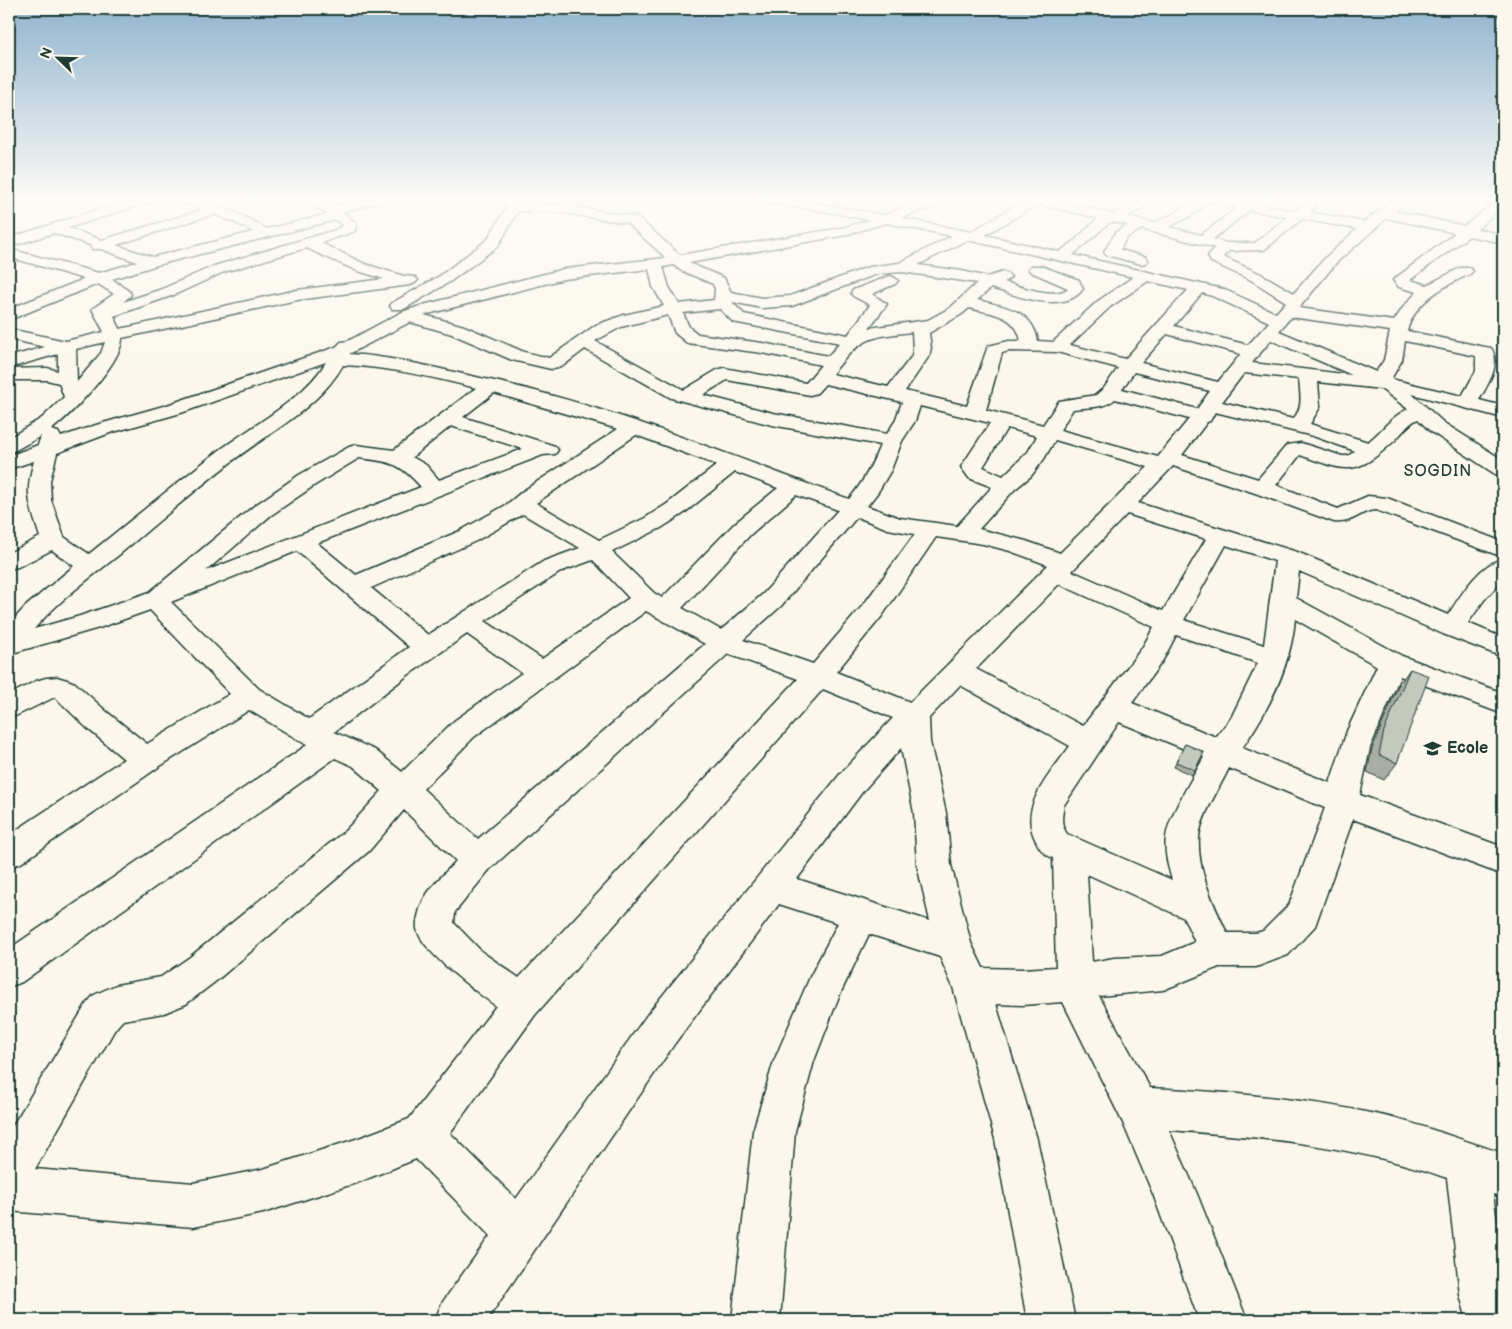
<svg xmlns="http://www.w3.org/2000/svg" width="1512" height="1329" viewBox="0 0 1512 1329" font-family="'Balsamiq Sans',sans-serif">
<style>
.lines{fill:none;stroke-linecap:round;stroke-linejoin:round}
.minor-casing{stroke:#1f3d34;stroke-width:3}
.minor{fill:#fbf7ec;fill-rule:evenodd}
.wall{fill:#a9ada3;stroke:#1f3d34}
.building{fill:#c4c9be;stroke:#1f3d34}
.labels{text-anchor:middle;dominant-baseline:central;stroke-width:4.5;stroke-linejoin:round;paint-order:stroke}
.far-quarter-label{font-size:16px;letter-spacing:1px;fill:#1f3d34;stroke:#fbf7ec}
.poi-label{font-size:16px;font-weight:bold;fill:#1f3d34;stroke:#fbf7ec;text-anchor:start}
</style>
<rect width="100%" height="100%" fill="#fbf7ec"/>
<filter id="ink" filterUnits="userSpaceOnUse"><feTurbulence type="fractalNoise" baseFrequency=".02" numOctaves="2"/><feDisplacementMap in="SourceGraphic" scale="10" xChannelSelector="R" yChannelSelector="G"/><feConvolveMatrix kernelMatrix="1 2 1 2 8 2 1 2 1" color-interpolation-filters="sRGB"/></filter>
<g filter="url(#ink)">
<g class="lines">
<defs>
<path id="minor" d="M135 198H154L153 201 68 228 102 240 202 210 179 201 178 198C209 198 240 214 267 229L328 214 300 198H316L334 206 364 198H384L383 201 343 212 357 224 355 231 321 243 365 264 404 276 415 277 418 280 415 283 410 285 297 300 122 338C123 361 70 416 51 430L58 432 61 437 96 425 167 405 336 347 341 342 348 341 402 312 423 305 564 269 666 258 627 223 563 213 518 211 498 246 451 281 404 309H392L390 306 392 303 441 275 487 240 507 207 503 202 506 198H518V203L561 205 573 198H584L585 200 576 207 637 217 680 255 841 228 870 220 823 211 756 202 750 198H785L884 215 931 198H949L948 201 901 218 971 232 1028 198H1046L1112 214 1144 198H1160L1127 217 1154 223 1177 212 1199 198H1228L1245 201 1249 198H1262L1258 204 1295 211 1308 198H1321L1310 212 1364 222 1396 198H1410L1395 211 1464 226 1480 214 1497 198H1503V206L1477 229 1503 235V243L1469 236 1410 280 1427 285 1460 268H1470L1473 271 1470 274C1444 286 1415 301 1407 331L1485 347 1491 348C1502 364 1487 386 1479 400L1503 406V418L1412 394 1444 423 1503 460V475L1495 474 1430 431 1418 419C1407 424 1402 434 1393 442 1354 478 1346 471 1300 455L1276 485 1338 509 1368 496 1387 498 1503 542V557L1376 510C1361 510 1354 524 1334 522L1255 493 1173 466 1138 503 1297 552 1448 615C1461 595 1479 564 1503 559V579L1484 600 1468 623 1503 638V657L1443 634 1299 571 1296 598 1402 656 1503 693V714L1400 676 1370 748 1360 795 1503 847V875L1353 819 1315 926 1288 955 1256 967H1219L1163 990 1099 996 1150 1088C1227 1092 1305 1098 1380 1115 1422 1124 1462 1141 1503 1153V1197L1493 1194 1503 1265V1320H1467L1460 1295 1447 1178C1357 1146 1264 1137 1169 1130L1197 1194 1247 1320H1199L1153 1194 1123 1123 1063 1002 1022 1005 996 1004 1037 1139 1075 1320H1027L995 1139 953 987 940 957 869 934 839 996 814 1061 795 1131 780 1320H732L753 1131 774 1061 810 977 838 923 779 904 675 1043 487 1320H435L442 1303 490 1236 416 1159 359 1182 263 1213 193 1227 9 1211V1132L87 1003 94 995 116 985 161 977 190 957 345 831 382 791 353 766 335 758 22 982 9 987V949L307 745 249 710 157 768 21 863 9 867V835L124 759 87 728 55 697 9 719V695L36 681 46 678 57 677 67 680 75 683 107 712 147 744 230 694 150 610 99 628 9 654V625L25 607 74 566 52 550 18 567 9 569V553L40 537C30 505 24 495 34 461L9 469V456L38 445 41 436 16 450 9 452V438L42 418 64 397 59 383 47 380H9V369L47 368 58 371V354L9 368V357L45 347 9 339V329L66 341 104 332 92 309 114 294 98 284 9 320V309L84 279 9 257V249L99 273 137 262 101 249H92L90 245 54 233 9 247V238ZM1210 202 1237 208 1201 235 1169 227 1187 218ZM1038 204 1098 218 1072 243 1059 252 985 235ZM1250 210 1287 217 1255 243H1226L1213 239ZM214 214 238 224 253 232 153 257 116 245ZM1387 218 1455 233 1393 280 1399 287 1417 292 1404 306 1394 321 1299 308 1336 263ZM1302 219 1357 229 1326 257 1294 293 1261 274 1223 257 1229 251 1264 250ZM336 220 343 226 332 231 214 266 162 289 123 302 131 295 130 292 112 279 157 265ZM1114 222 1128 225 1116 232 1104 252 1106 255 1141 264 1146 263 1148 260 1146 257 1120 250 1126 238 1142 229 1215 248 1208 256 1211 262 1251 280 1286 302 1276 313 1223 289 1073 255 1109 223ZM886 223 952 236 899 263 869 267 790 296 762 298 731 292 724 278 689 263 841 236ZM967 240 1133 277 1098 301 1053 342 1038 341C1032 309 1005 307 977 300L991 288C1015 295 1065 315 1083 289L1079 280 1041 266H1031L1028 269 1031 272 1068 288C1056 300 1019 286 1004 282L1011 277 1008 274 1003 272 987 277 962 271 918 265ZM306 248 355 270 384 279 297 290 120 329 114 316 174 295 224 272ZM674 265 680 270 713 284 715 289 714 300 679 304 669 287 663 267ZM649 269 653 287 664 306 624 315 596 325 549 358 524 352 464 326 424 315 564 279ZM902 272 977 283 950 308 928 320 869 328 887 304 872 294 895 284 898 281 895 278 890 276 853 290 851 293 853 296 870 305 848 335 744 314 732 302 762 308 792 306 877 274ZM1148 281 1188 290 1125 359 1070 345 1110 307ZM1202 293 1212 296 1269 322 1248 345 1174 326ZM969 308C992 314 1016 314 1021 341H1009L988 346 967 406 905 391 929 356 931 348 929 333 962 314ZM720 309 733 322 840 343 828 356 762 343 698 334 689 327 683 313ZM668 315 675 333 687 343 762 353 821 365 806 383 724 368 717 370 684 390 595 341 621 327ZM1291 317 1390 331 1384 360 1376 372 1279 331ZM410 322 452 334 512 360 551 369 564 365 585 349 671 398 772 425 880 445C872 465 863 483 849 499 731 456 613 407 490 380 443 370 398 357 349 354ZM912 332 913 348 912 356 888 387 832 374C861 338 867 337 912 332ZM1167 334 1241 354 1218 382 1141 363ZM1271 340 1352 375 1252 363ZM1405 341 1476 356V371L1462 396 1391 379 1402 360ZM105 342 101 353 77 382 76 349ZM1009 351 1057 352 1118 368 1104 388 1096 395 1059 401 1043 425 986 410 1002 353ZM326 362C305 398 254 425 221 449 176 483 133 519 89 554L64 537 51 500 50 481 57 453 110 433 181 413ZM343 365C389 367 432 377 476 388L394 450 356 445 349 447 299 475 254 506 150 592 80 616 34 629C58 601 91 577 120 554 158 522 196 489 235 459 272 431 320 406 343 365ZM1134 372 1210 391 1197 409 1122 389ZM1244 373 1299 379C1300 394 1304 407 1293 419L1222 402ZM727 380 810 395 817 393 825 384 902 402 895 421 887 434 773 413 703 395ZM1318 382 1381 389 1408 409C1392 416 1382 431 1368 442L1310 424 1320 407ZM494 393 618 429 523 491 506 505 460 531 356 575 317 543 543 455 555 454 558 450 555 446 463 417ZM1115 399 1189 419 1158 457 1060 430 1073 409C1087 407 1104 409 1115 399ZM920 406 990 423 961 467 969 478 992 487 957 526 900 518 867 506 878 492 891 470 902 441 915 421ZM1215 412 1313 436 1355 451 1348 456H1342L1301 443 1287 445 1258 479 1182 455 1207 422 1210 421ZM451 426 523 449 439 480 426 465 412 457ZM1007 428 1037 436 1028 452 1003 476 983 467ZM636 435 717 465 667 504 645 518 599 540 536 503ZM1055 440 1148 467 1060 553 1026 541 979 529 1014 490 1031 476 1044 459ZM359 458C391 462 399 462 421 487L206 571 270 516 315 485ZM735 472 778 488 734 524 662 598 654 593 612 552 661 528 683 514ZM796 495 838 510 763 594 721 630 682 608 751 534ZM523 514 580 548 544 561 428 635 371 588 476 541ZM1127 514 1206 539 1163 611 1072 571ZM857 517 888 529 915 534 864 604 813 664 743 640 781 606ZM936 537 983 544 1010 551 1048 565 910 702 836 672 882 616ZM1226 545 1275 561 1264 645 1184 620ZM297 551 409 647 309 719 259 689 171 602ZM593 560 629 598 542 659 485 621 562 571ZM1059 584 1154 627 1142 648 1083 726 976 669ZM646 611 705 644 478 839 423 789 474 737ZM1295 619 1377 666 1347 731 1330 783 1242 748C1268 711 1291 665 1295 619ZM467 634 522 673 454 721 402 772 375 750 334 732 408 675ZM1176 635 1258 663 1231 718 1216 737 1132 703 1163 660ZM728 654 798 679 519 978 482 952 454 923 455 912 489 870ZM960 685 1070 746C1052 772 1018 806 1035 839 1039 848 1043 854 1053 858L1056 967 1022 969 983 968 971 943 951 865 946 813 930 742 929 718ZM823 689 893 718 841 773 647 1015 516 1199 450 1133 535 1015ZM1119 722 1204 757C1193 778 1168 816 1166 838 1164 852 1168 866 1172 880L1067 834C1060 824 1062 816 1064 805ZM901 748 914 813 917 865 930 921 797 879 863 791ZM1229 768 1325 808 1289 905 1263 931 1256 933H1227C1214 905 1197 871 1199 838 1200 818 1220 787 1229 768ZM404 810 456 861C444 874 427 889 421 906 419 912 416 923 417 929 422 952 477 992 496 1006L409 1119 359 1138 263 1169 193 1183 35 1169 115 1029 123 1020 164 1013 186 1004 216 981 369 851ZM1087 874 1184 918 1195 942 1162 956 1114 958 1092 962Z"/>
</defs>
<!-- minor casing -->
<use href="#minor" class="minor-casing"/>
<!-- minor -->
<use href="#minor" class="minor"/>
</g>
<!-- wall -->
<g class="wall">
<path d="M1410 669 1397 763 1384 780 1367 772 1372 749 1398 686Z"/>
<path d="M1185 744 1204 752 1192 775 1174 767Z"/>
</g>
<!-- building -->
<g class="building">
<path d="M1410 669 1429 676 1397 763 1379 755 1384 731Z"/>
<path d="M1185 744 1204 752 1195 770 1176 762Z"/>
</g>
</g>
<!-- sky -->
<linearGradient id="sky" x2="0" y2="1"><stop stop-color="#90b4cf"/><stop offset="0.52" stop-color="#fdfbf6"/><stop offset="1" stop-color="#fdfbf6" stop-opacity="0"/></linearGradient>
<rect width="1512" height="384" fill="url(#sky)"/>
<!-- icons -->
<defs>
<symbol id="school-bare" viewBox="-9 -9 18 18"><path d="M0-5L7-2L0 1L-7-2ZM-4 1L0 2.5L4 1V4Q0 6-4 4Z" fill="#1f3d34" stroke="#fbf7ec" stroke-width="2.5" paint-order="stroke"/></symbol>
</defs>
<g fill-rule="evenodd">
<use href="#school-bare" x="1420" y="736" width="25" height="25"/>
</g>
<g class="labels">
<!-- far-quarter labels -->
<g class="far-quarter-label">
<text x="1438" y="471">SOGDIN</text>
</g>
<!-- poi labels -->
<g class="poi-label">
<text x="1447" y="748">Ecole</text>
</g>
</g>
<!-- margin -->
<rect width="1512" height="1329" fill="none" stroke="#fbf7ec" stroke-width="30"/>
<rect x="15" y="15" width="1482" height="1299" fill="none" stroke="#1f3d34" stroke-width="2" filter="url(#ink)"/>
<!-- north arrow -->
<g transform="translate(58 58) rotate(293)" stroke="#fbf7ec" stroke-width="4" paint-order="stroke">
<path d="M0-4L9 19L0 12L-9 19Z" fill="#1f3d34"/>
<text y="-8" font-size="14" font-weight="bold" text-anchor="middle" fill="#1f3d34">N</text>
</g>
</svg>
